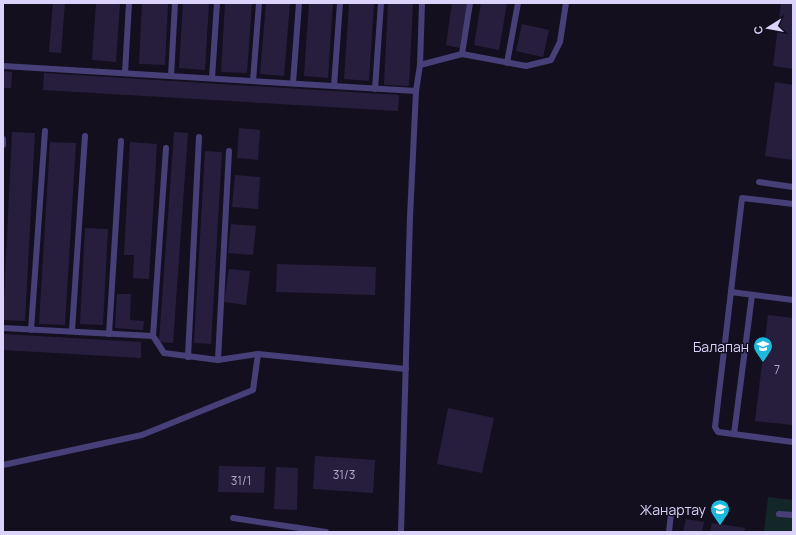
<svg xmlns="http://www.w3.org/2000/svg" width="796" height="535" viewBox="0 0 796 535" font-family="Manrope,sans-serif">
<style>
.green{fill:#132728}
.building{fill:#271e3e}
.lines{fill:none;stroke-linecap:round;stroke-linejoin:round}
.service{stroke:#474078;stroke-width:6}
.labels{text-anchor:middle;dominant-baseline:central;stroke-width:3;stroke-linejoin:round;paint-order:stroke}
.number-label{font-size:12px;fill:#aea6ca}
.poi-label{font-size:14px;fill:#dbd3f9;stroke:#140f1f;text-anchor:end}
</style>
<rect width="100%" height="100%" fill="#140f1f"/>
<!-- green -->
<path class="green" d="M768 497 793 500V532H764Z"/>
<!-- building -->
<g class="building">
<path d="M53 3H65L61 53 49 52Z"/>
<path d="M96 3H120L116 62 92 60Z"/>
<path d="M142 3H168L165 65 139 64Z"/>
<path d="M183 3H209L205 70 179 68Z"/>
<path d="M225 3H252L247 73 221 72Z"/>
<path d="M266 3H290L284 76 260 74Z"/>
<path d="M309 3H333L328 78 304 76Z"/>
<path d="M349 3H374L369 81 344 79Z"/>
<path d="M388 3H413L409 86 384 85Z"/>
<path d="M452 3H467L460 48 446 45Z"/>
<path d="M481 3H507L499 50 474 45Z"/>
<path d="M781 3H793V69L773 66Z"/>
<path d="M522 24 549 30 543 57 516 51Z"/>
<path d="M3 71 12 72 11 88H3Z"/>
<path d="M44 73 399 95 398 111 43 90Z"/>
<path d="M775 82 793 85V160L765 156Z"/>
<path d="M239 128 260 130 258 160 237 158Z"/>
<path d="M12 132 35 133 25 321 3 320Z"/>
<path d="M174 132 188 133 173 343 159 342Z"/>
<path d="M50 142 76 143 65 325 39 324Z"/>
<path d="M130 142 157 144 149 279 133 278 134 255H124Z"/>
<path d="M205 151 222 152 211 344 194 343Z"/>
<path d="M235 175 260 177 258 209 232 207Z"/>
<path d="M231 224 256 226 253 255 228 253Z"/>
<path d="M85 228 108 229 103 325 80 324Z"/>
<path d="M277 264 376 267 375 295 276 292Z"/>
<path d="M229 269 250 271 246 305 224 302Z"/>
<path d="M117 294H131L130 320 144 321 143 330 115 328Z"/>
<path d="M768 315 793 318V425L755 421Z"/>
<path d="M3 334 141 342V358L3 350Z"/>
<path d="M448 408 494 418 482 473 437 464Z"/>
<path d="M315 456 375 460 373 493 313 489Z"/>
<path d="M219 466 265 467 264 493 218 492Z"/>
<path d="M276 467 298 468 297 510 274 509Z"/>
<path d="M686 519 704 522 702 532H683Z"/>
<path d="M712 523 745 528 744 532H710Z"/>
</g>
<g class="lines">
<!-- service -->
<g class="service">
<path d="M462 54 470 3"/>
<path d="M507 63 518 3"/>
<path d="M420 65 462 54 526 66 551 60 560 42 566 3"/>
<path d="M3 66 416 91"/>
<path d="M125 73 129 3"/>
<path d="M171 76 175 3"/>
<path d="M212 78 217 3"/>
<path d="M253 81 259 3"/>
<path d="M293 83 299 3"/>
<path d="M334 86 340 3"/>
<path d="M375 89 381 3"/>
<path d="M3 145V139"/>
<path d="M759 182 793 187"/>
<path d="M793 204 742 198 715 427 718 432 793 442"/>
<path d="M731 292 793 300"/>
<path d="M3 328 153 336 164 353 218 360 258 354 406 369"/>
<path d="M31 330 45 131"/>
<path d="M72 331 85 136"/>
<path d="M109 334 121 141"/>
<path d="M153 336 166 148"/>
<path d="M188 357 199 137"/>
<path d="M218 360 229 151"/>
<path d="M734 434 752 295"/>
<path d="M3 465 142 435 253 390 258 354"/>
<path d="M779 514 793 515"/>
<path d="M233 518 326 532"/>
<path d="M401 532 410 217 416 91 420 65 422 3"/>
<path d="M669 532 671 513"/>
</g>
</g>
<!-- icons -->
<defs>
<symbol id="school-pin" viewBox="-11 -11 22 30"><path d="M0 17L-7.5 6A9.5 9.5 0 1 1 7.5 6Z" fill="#1cb8dd" stroke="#140f1f"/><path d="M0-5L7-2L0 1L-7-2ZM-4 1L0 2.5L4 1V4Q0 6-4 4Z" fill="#fff"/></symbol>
</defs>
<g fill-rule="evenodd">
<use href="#school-pin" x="752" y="335" width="22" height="30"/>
<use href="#school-pin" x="709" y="498" width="22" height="30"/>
</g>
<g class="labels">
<!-- number labels -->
<g class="number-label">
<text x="777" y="369">7</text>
<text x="344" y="474">31/3</text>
<text x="241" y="480">31/1</text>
</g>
<!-- poi labels -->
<g class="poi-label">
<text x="749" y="346">Балапан</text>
<text x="706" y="509">Жанартау</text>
</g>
</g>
<!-- border -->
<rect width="796" height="535" fill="none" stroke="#dbd3f9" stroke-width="8"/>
<!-- north arrow -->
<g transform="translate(768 28) rotate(259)" stroke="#140f1f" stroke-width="3" paint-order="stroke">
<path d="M0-3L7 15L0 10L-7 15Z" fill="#dbd3f9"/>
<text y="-6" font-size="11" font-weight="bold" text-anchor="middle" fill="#dbd3f9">С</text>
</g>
</svg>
